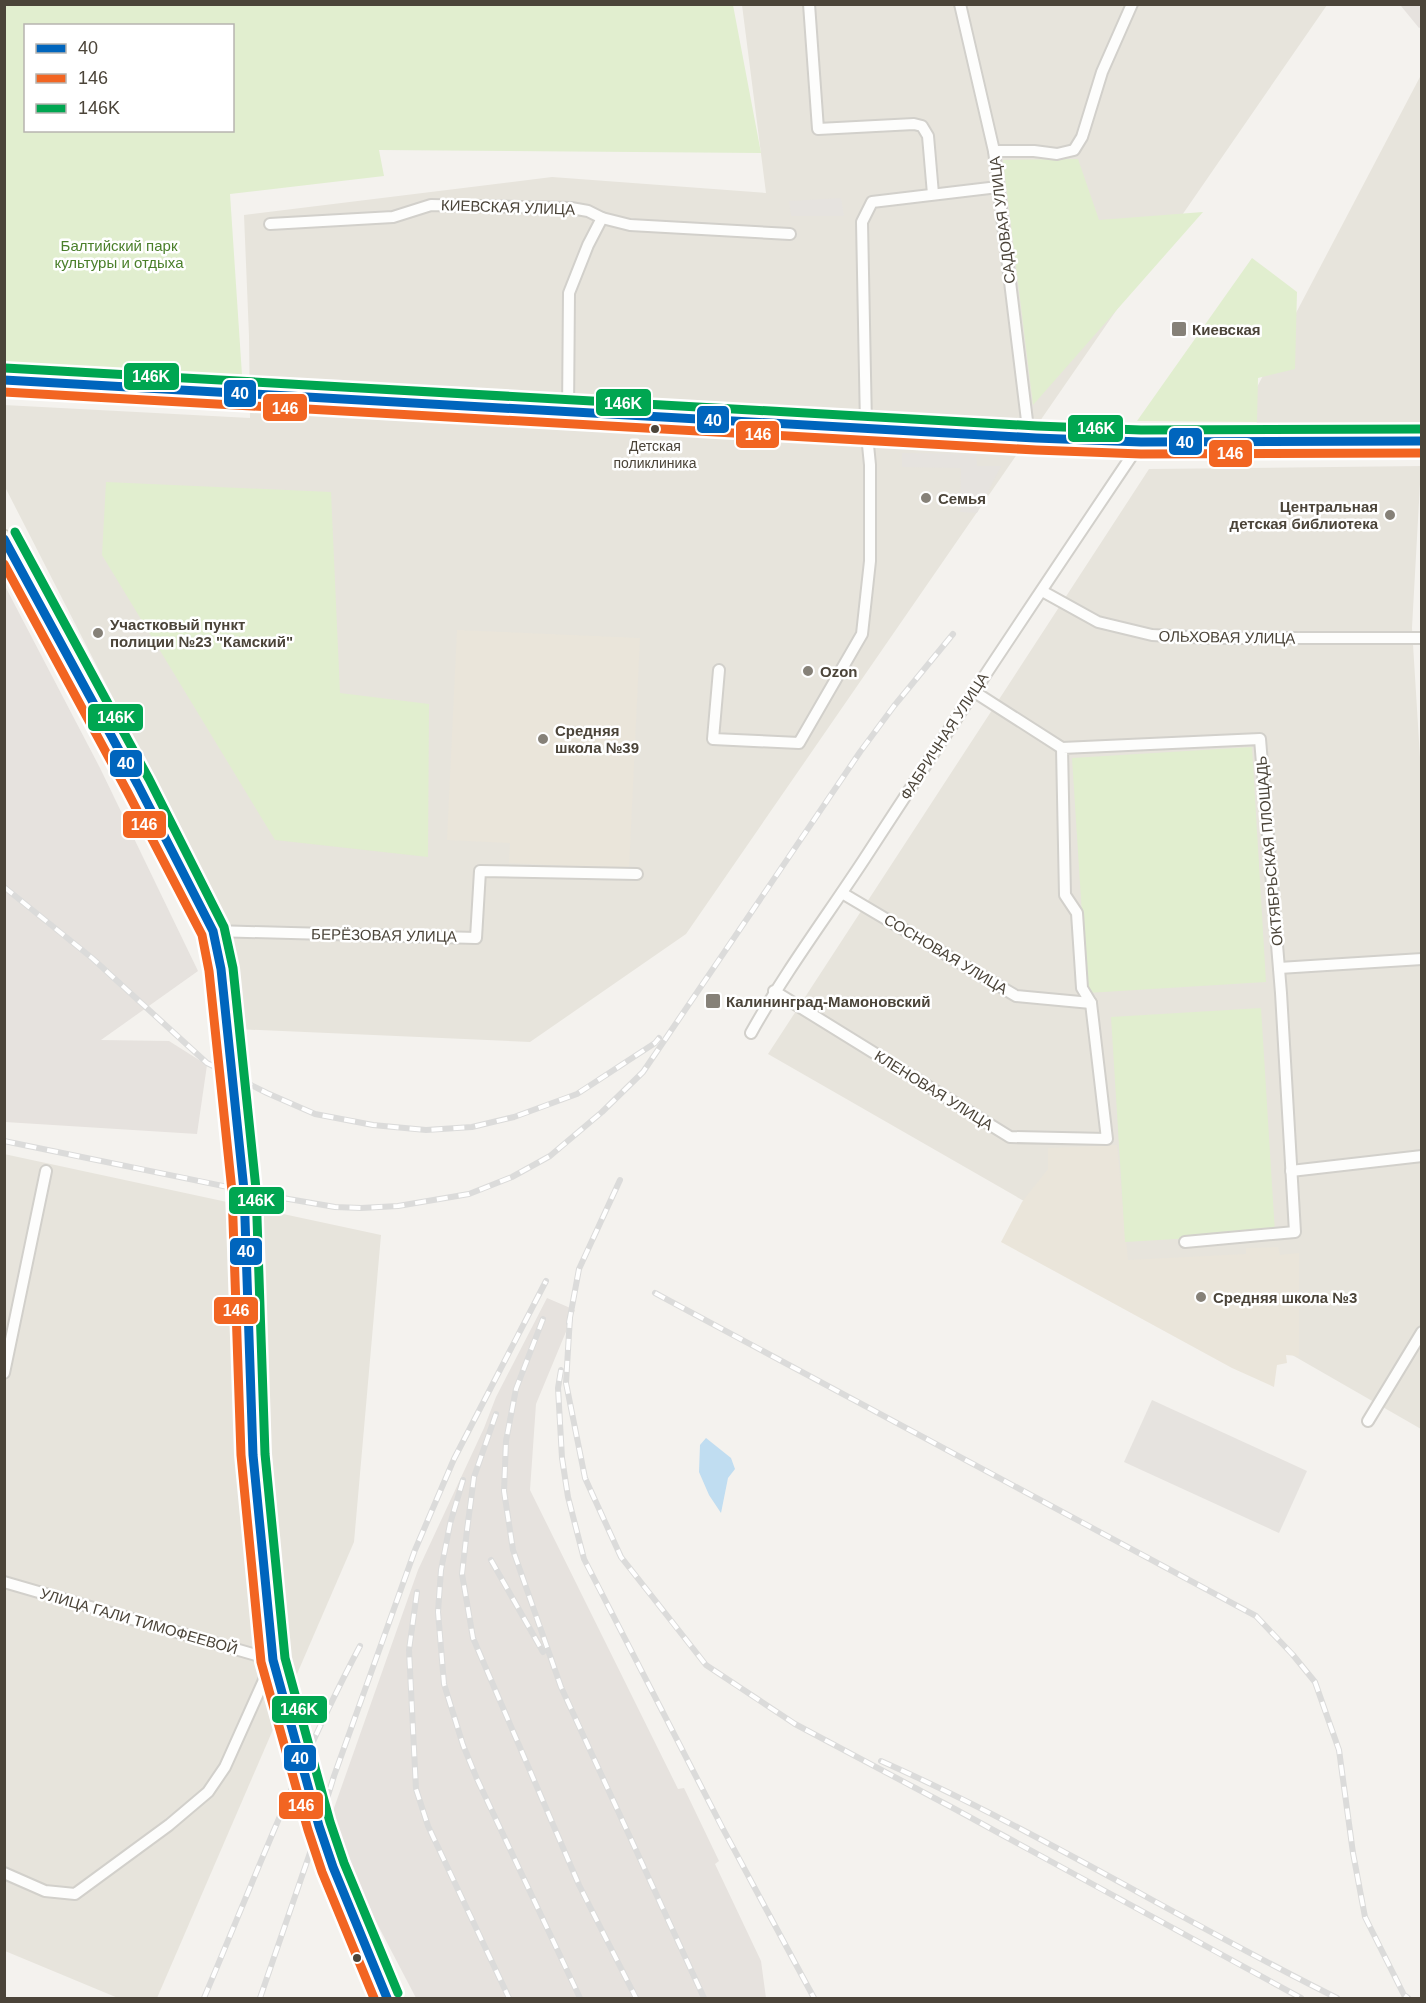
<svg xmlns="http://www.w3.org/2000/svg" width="1426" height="2003" viewBox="0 0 1426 2003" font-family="Helvetica,sans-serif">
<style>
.residential{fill:#e7e4dc}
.industrial{fill:#e6e2de}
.education{fill:#eae5da}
.green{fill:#e1eecf;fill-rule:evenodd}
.parking{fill:#e6e3df}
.water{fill:#c0ddf1}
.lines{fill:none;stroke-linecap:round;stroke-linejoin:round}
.minor-casing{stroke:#d2d0cb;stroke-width:14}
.secondary-casing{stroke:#d3cfc5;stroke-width:18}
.primary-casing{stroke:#d6cebb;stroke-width:20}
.minor{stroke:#fdfdfc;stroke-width:10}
.secondary{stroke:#f7f6f1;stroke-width:15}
.primary{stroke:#f2efe6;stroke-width:16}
.rail-casing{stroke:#dbdbda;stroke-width:6}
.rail{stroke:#fff;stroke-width:4;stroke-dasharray:11;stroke-linecap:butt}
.bus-1-casing{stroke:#fff;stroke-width:14}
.bus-2-casing{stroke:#fff;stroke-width:14}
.bus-3-casing{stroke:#fff;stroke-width:14}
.bus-1{stroke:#0065bd;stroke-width:9}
.bus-2{stroke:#f26522;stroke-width:9}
.bus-3{stroke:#00a651;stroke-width:9}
.poi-dot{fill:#868178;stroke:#fff;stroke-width:2}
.bus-dot{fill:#4b4439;stroke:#fff;stroke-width:2}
.labels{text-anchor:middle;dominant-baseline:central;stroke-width:5;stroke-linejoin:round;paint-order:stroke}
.bus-label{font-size:14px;fill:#4b4439;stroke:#fff}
.street-label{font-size:15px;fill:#4b4439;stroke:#fff}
.park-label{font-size:15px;fill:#4a7f2a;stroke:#fff}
.poi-label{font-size:15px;font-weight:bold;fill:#4b4439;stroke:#fff;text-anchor:start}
.line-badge{stroke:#fff;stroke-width:2}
.badge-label{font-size:16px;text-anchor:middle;font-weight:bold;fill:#fff}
</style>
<rect width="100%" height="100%" fill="#f4f2ee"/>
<!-- residential -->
<g class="residential">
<path d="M742 5H1327L686 934 530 1042 235 1029 228 922 5 487 4 405 250 418 249 336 244 215 552 177 766 193Z"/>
<path d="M1421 75V428L1264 430 1245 410Z"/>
<path d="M1421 466 1412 628 1422 790 1421 1429 768 1054 1149 469Z"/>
<path d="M4 1154 381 1235 354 1542 157 1998H118L5 1951Z"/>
</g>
<!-- industrial -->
<g class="industrial">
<path d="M1402 5H1421V27L1419 28 1401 6Z"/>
<path d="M5 586 100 768 198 971 101 1040 169 1041 207 1065 197 1134 5 1122Z"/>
<path d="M547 1298 575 1310 536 1404 530 1490 678 1789 684 1788 719 1861 715 1864 761 1961 766 1998H416L327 1828 418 1570 484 1428 496 1397Z"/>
</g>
<!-- education -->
<g class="education">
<path d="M457 630 640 638 629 869 509 863 510 843 447 840Z"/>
<path d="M1117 1145 1128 1260 1246 1254V1248L1278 1247 1280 1255 1299 1253V1356L1286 1355 1287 1363 1277 1365 1274 1387 1232 1368 1001 1242 1022 1202 1048 1169V1148Z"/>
</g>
<!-- green -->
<g class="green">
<path d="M4 5H733L761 153 379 150 384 176 230 194 242 375 5 364ZM26 26H232V130H26Z"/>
<path d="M1078 159 1099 220 1203 212 1033 405 1003 160Z"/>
<path d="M1252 258 1297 292 1295 369 1258 378 1257 422 1137 421Z"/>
<path d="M106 482 331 492 340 693 429 704 428 857 275 840 102 555Z"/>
<path d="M1252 747 1266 982 1087 993 1072 758Z"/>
<path d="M1261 1008 1275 1233 1125 1242 1111 1017Z"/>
</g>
<!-- parking -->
<g class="parking">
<path d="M841 198 844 216H791L789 201Z"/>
<path d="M902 453 976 454 977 466H1001L977 513 960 512 961 468 902 467Z"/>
<path d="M1152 1400 1307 1471 1279 1533 1124 1462Z"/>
</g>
<!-- water -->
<path class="water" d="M706 1438 731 1458 735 1469 728 1478 721 1513 709 1495 699 1472 700 1445Z"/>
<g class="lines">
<defs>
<g id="minor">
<path d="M809 4 818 129 914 124 922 126 928 136 933 194"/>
<path d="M960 4 994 151 1029 437"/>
<path d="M994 151H1034L1057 154 1074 150 1082 137 1102 72 1132 4"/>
<path d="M270 224 393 217 431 205 571 208 588 211 602 218"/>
<path d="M568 412 569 293 588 245 602 218 630 225 790 234"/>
<path d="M1042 591 1098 622 1152 635 1210 638H1422"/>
<path d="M719 670 713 739 799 743 862 634 870 561V465L866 425 862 222 872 202 998 187"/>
<path d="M973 691 1062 748"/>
<path d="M842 893 1016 996 1091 1003"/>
<path d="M213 931 476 938 480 871 637 874"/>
<path d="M1279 968 1422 959"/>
<path d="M774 991 1010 1137 1107 1139 1091 1003 1082 988 1077 913 1065 895 1062 748 1260 739 1281 993 1295 1232 1185 1242"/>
<path d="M751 1033C785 972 827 916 865 858 956 718 1048 580 1141 442"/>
<path d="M1291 1171 1422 1156"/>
<path d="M4 1373 46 1171"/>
<path d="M1368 1421 1422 1332"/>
<path d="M4 1582 273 1660 225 1767 208 1792 169 1825 75 1894 45 1891 4 1873"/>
</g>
<path id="secondary" d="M4 538 138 785 213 931 221 969 244 1190 253 1455 273 1660 319 1826 333 1867 387 1998"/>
<path id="primary" d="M4 380 1036 438 1141 442 1422 441"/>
</defs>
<!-- minor casing -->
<use href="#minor" class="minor-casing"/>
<!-- secondary casing -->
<use href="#secondary" class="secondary-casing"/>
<!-- primary casing -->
<use href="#primary" class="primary-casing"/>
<!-- minor -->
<use href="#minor" class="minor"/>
<!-- secondary -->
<use href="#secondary" class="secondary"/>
<!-- primary -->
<use href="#primary" class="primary"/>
<defs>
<g id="rail">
<path d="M4 887 92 958 207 1063 267 1093 315 1114 373 1125 426 1130 472 1127 514 1117 577 1094 655 1043 659 1038"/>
<path d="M4 1141 277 1197 335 1207 361 1208 398 1206 469 1194 512 1177 550 1156 602 1112 643 1072 860 752 894 706 953 634"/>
<path d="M655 1293 1256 1616 1293 1655 1315 1682 1339 1750 1353 1853 1365 1917 1404 1995 1408 1998"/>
<path d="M570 1317 566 1383 585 1478 621 1557 706 1665 795 1724 953 1808 1301 1998"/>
<path d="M543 1319 516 1389 506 1441 504 1491 513 1550 561 1687 704 1998"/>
<path d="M569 1323 579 1269 620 1180"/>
<path d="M561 1370 558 1388 562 1458 568 1497 584 1559 722 1827 814 1998"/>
<path d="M496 1414 474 1477 467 1530 462 1574 473 1638 579 1885 636 1998"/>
<path d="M463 1480 450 1524 441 1570 438 1612 444 1684 463 1745 477 1779 580 1998"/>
<path d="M491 1560 543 1652"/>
<path d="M417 1592 409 1650 416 1789 428 1826 509 1998"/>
<path d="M881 1761C1037 1830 1184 1922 1337 1998"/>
<path d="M204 1998C254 1880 300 1759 360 1646"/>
<path d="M260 1998 311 1850 334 1776 415 1550 454 1459 546 1281"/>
</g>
</defs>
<!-- rail casing -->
<use href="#rail" class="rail-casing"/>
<!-- rail -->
<use href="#rail" class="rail"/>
<defs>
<g id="bus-1">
<path d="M4 380 1036 438 1141 442 1422 441"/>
<path d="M4 539 138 785 213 931 221 969 244 1190 253 1455 273 1660 319 1826 333 1867 387 1998"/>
</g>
<g id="bus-2">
<path d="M4 392 1036 450 1141 454 1422 453"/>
<path d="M4 564 127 791 202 935 209 971 232 1191 241 1455 261 1662 308 1830 322 1872 374 1998"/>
</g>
<g id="bus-3">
<path d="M5 368 1037 426 1141 430 1422 429"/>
<path d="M15 532 149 779 224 927 233 968 256 1189 265 1454 285 1658 330 1822 344 1863 398 1993"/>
</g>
</defs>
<!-- bus-1 casing -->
<use href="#bus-1" class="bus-1-casing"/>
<!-- bus-2 casing -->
<use href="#bus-2" class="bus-2-casing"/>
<!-- bus-3 casing -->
<use href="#bus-3" class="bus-3-casing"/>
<!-- bus-1 -->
<use href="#bus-1" class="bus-1"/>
<!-- bus-2 -->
<use href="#bus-2" class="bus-2"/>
<!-- bus-3 -->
<use href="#bus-3" class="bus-3"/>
</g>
<!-- markers -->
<g class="poi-dot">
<rect x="1171" y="321" width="16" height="16" rx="3"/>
<circle cx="926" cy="498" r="6"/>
<circle cx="1390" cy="515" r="6"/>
<circle cx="98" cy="633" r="6"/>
<circle cx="808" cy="671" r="6"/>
<circle cx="543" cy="739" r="6"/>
<rect x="705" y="993" width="16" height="16" rx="3"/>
<circle cx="1201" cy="1297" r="6"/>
</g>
<g class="bus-dot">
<circle cx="655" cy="429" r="5"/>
<circle cx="357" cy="1958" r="5"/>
</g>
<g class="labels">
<!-- bus labels -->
<g class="bus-label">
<text x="655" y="446">Детская<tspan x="655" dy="17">поликлиника</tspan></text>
</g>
<!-- street labels -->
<g class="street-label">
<text transform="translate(508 207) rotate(2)">КИЕВСКАЯ УЛИЦА</text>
<text transform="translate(1002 220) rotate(-97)">САДОВАЯ УЛИЦА</text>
<text transform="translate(1227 637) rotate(1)">ОЛЬХОВАЯ УЛИЦА</text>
<text transform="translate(944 736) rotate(-57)">ФАБРИЧНАЯ УЛИЦА</text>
<text transform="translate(1269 851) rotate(-95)">ОКТЯБРЬСКАЯ ПЛОЩАДЬ</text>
<text transform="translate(384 935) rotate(1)">БЕРЁЗОВАЯ УЛИЦА</text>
<text transform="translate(946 954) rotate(31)">СОСНОВАЯ УЛИЦА</text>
<text transform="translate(934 1090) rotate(32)">КЛЕНОВАЯ УЛИЦА</text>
<text transform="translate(139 1621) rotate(16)">УЛИЦА ГАЛИ ТИМОФЕЕВОЙ</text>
</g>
<!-- park labels -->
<g class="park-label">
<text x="119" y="245">Балтийский парк<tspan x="119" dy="17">культуры и отдыха</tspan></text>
</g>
<!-- poi labels -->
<g class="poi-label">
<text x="1192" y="329">Киевская</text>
<text x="938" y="498">Семья</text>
<text x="1378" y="506" text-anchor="end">Центральная<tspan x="1378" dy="17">детская библиотека</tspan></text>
<text x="110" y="624">Участковый пункт<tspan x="110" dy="17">полиции №23 "Камский"</tspan></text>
<text x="820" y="671">Ozon</text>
<text x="555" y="730">Средняя<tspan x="555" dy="17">школа №39</tspan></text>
<text x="726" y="1001">Калининград-Мамоновский</text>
<text x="1213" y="1297">Средняя школа №3</text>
</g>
</g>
<g class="line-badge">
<rect x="123" y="362" width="57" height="29" rx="6" fill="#00a651"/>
<rect x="223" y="379" width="34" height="29" rx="6" fill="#0065bd"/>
<rect x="595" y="388" width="57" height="29" rx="6" fill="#00a651"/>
<rect x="262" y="393" width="46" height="29" rx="6" fill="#f26522"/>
<rect x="696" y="405" width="34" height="29" rx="6" fill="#0065bd"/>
<rect x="1067" y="414" width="57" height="29" rx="6" fill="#00a651"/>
<rect x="735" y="420" width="45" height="29" rx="6" fill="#f26522"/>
<rect x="1168" y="427" width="35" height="29" rx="6" fill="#0065bd"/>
<rect x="1208" y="439" width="45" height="29" rx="6" fill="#f26522"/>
<rect x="87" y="703" width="57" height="29" rx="6" fill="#00a651"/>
<rect x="109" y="749" width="34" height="29" rx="6" fill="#0065bd"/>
<rect x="122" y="810" width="45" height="29" rx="6" fill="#f26522"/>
<rect x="228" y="1186" width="57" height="29" rx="6" fill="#00a651"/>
<rect x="229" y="1237" width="34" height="29" rx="6" fill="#0065bd"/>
<rect x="213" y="1296" width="46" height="29" rx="6" fill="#f26522"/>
<rect x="271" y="1695" width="57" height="29" rx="6" fill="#00a651"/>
<rect x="283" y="1744" width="34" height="28" rx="6" fill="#0065bd"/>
<rect x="278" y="1791" width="46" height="29" rx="6" fill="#f26522"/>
</g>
<g class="badge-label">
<text x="151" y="382">146K</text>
<text x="240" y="399">40</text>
<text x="623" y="409">146K</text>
<text x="285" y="414">146</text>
<text x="713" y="426">40</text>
<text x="1096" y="434">146K</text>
<text x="758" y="440">146</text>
<text x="1185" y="448">40</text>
<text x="1230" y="459">146</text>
<text x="116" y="723">146K</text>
<text x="126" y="769">40</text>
<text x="144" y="830">146</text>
<text x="256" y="1206">146K</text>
<text x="246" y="1257">40</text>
<text x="236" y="1316">146</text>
<text x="299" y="1715">146K</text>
<text x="300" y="1764">40</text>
<text x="301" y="1811">146</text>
</g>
<!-- border -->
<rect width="1426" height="2003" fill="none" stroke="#4b4439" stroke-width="12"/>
<!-- legend -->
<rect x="24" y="24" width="210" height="108" fill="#ffffff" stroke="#b7b4b0" stroke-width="1.5"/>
<rect x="36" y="44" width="30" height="9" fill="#0065bd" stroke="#b7b4b0" stroke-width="1.5"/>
<text x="78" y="54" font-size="18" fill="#4b4439">40</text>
<rect x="36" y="74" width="30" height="9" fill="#f26522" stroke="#b7b4b0" stroke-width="1.5"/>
<text x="78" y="84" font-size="18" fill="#4b4439">146</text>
<rect x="36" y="104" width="30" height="9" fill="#00a651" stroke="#b7b4b0" stroke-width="1.5"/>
<text x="78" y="114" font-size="18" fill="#4b4439">146K</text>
</svg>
